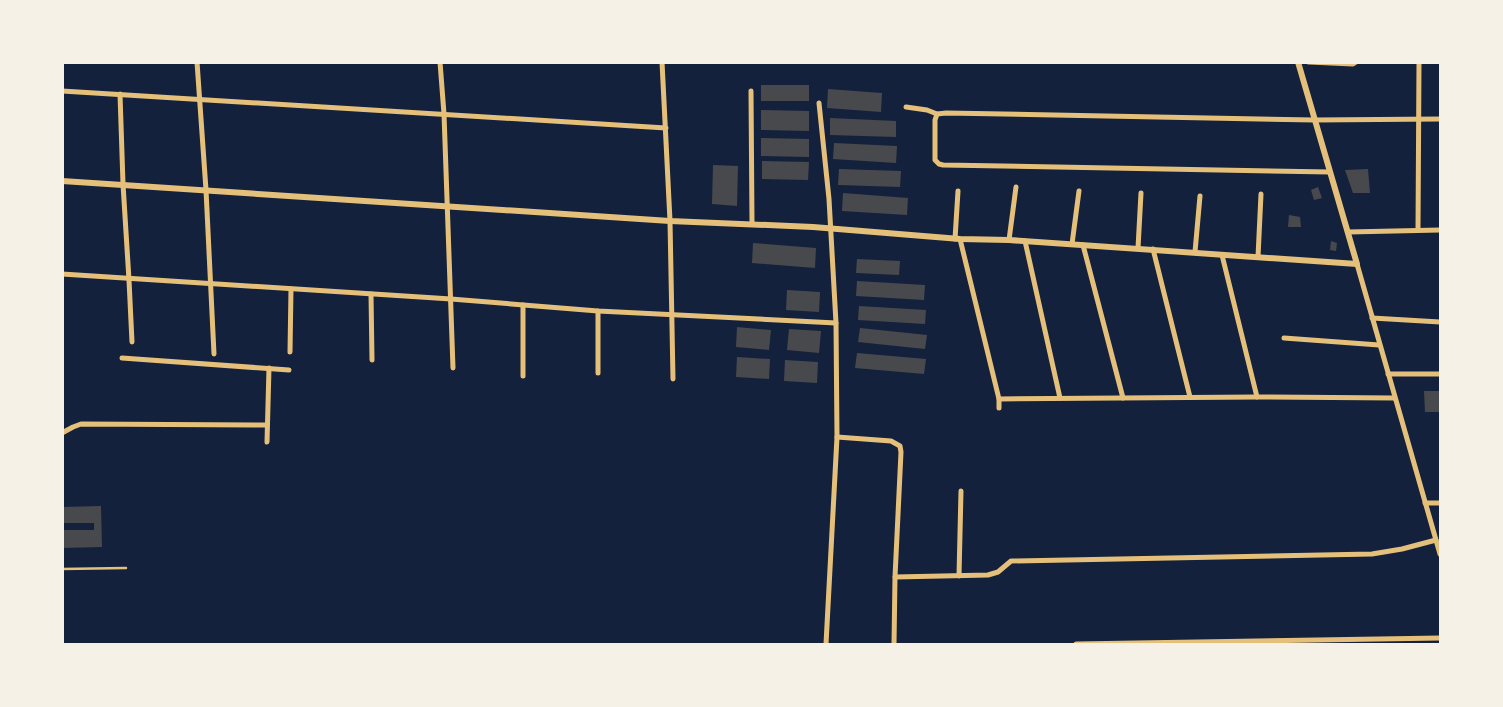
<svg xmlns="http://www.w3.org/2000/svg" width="1503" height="707" viewBox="0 0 1503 707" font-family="'Exo 2',sans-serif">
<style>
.building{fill:#48494c}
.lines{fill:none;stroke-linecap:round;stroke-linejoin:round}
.service{stroke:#e5c07b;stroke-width:2.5}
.minor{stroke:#e5c07b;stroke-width:5}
.tertiary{stroke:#e5c07b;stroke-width:6}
</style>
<rect width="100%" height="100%" fill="#14213d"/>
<!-- building -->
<g class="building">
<rect x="761" y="85" width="48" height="16"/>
<path d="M828 89 882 93 881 112 827 108Z"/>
<path d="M761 110 809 111V131L761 130Z"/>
<path d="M830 118 896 121V137L830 135Z"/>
<path d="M761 138 809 139V157L761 156Z"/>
<path d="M834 143 897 146 896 163 833 159Z"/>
<path d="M762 161 809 162 808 180 762 179Z"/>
<path d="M713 165 738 166 737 206 712 204Z"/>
<path d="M839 169 901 171 900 187 838 185Z"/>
<path d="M1368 169 1370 193H1353L1345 170Z"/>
<path d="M1318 187 1322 198 1314 200 1311 190Z"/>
<path d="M843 193 908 198 907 215 842 211Z"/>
<path d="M1289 215 1300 217 1301 227H1288Z"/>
<path d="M1331 241 1337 243 1336 251 1330 250Z"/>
<path d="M753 243 816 248 815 268 752 263Z"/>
<path d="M857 259 900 261 899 275 856 273Z"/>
<path d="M857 281 925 285 924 300 856 296Z"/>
<path d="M787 290 820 292 819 312 786 310Z"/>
<path d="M859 306 926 310 925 324 858 320Z"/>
<path d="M737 327 771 330 769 350 736 347Z"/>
<path d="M860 328 927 335 925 349 858 342Z"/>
<path d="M789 329 821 331 819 353 787 350Z"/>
<path d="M857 353 926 359 924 374 855 368Z"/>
<path d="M737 357 770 359 769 379 736 377Z"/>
<path d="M785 360 818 362 817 383 784 381Z"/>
<path d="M1424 391H1440V412H1425Z"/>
<path d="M101 506 102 547 62 548V530H94V523H62V507Z"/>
</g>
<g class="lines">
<!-- service -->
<path class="service" d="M62 569 126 568"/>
<!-- minor -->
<g class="minor">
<path d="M197 62 206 190 214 354"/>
<path d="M440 62 444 114 453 368"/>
<path d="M662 62 670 221 673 379"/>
<path d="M1309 62 1353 64 1356 62"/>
<path d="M62 91 666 128"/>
<path d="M751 91 752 223"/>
<path d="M120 94 123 184 129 280 132 342"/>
<path d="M819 103 829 199 836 323 837 437 826 644"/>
<path d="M906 107 927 110 937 114 946 113 1315 120 1440 119"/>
<path d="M937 114 935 120V160L939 164 943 165 1330 172"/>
<path d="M1418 229 1419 62"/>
<path d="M1348 232 1440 230"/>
<path d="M955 239 958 191"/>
<path d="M960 239 999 399V408"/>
<path d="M1009 240 1016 187"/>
<path d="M1025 241 1060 398"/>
<path d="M1072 244 1079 191"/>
<path d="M1083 245 1123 398"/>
<path d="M1138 248 1141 193"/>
<path d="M1153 249 1190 397"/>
<path d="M1195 252 1200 196"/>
<path d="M1222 255 1257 397"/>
<path d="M1258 257 1261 194"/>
<path d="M1357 264 1440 554"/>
<path d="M62 274 451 299 598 311 836 323"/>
<path d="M371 294 372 360"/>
<path d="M598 311V373"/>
<path d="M1372 318 1440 322"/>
<path d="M1284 338 1379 345"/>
<path d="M290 352 291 289"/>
<path d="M122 358 289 370"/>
<path d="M1388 374H1440"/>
<path d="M523 376V305"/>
<path d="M999 399 1257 397 1394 398"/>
<path d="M62 433 73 427 81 424 266 425"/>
<path d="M837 437 891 441 900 446 901 452 895 577 894 644"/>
<path d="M267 442 269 368"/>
<path d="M1425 503H1440"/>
<path d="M959 576 961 491"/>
<path d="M895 577 988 575 998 572 1011 561 1372 554 1402 549 1436 540"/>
<path d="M1076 644 1440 638"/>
</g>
<!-- tertiary -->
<path class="tertiary" d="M62 181 670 221 813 227 960 239 1009 240 1357 264 1298 62"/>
</g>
<!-- border -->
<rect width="1503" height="707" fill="none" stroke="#f6f1e7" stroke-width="128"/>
</svg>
